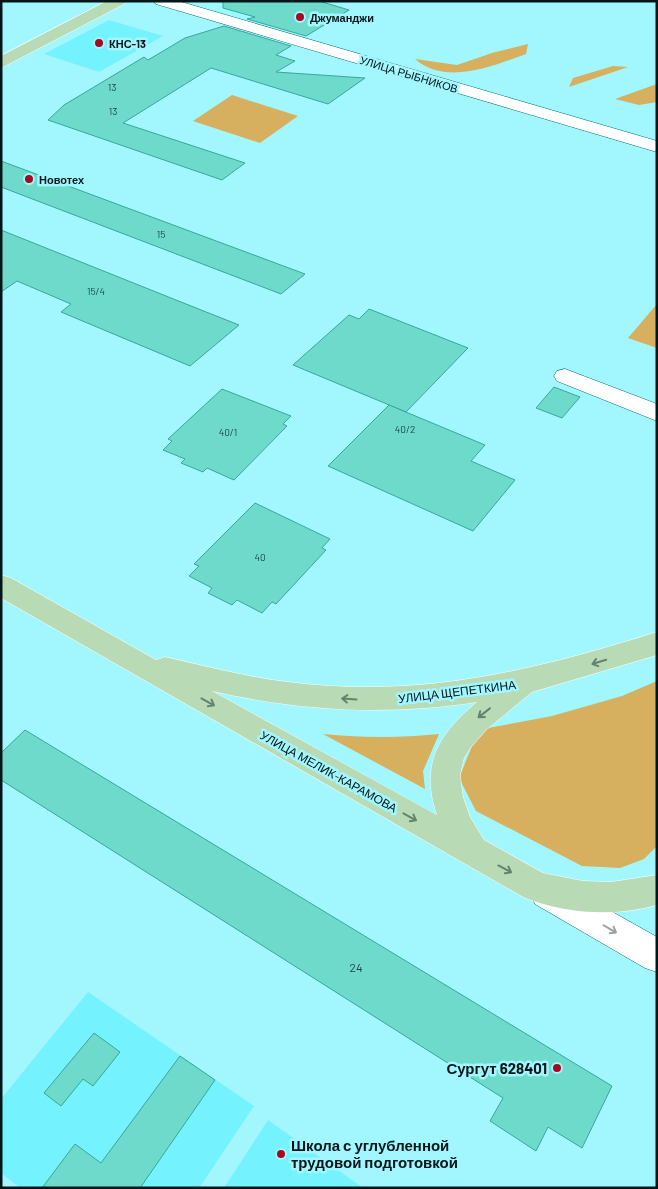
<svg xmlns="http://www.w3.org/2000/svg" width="658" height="1189" viewBox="0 0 658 1189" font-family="Barlow,sans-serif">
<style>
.built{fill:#74f2fe}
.green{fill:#d6af5f}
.building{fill:#6edacb;stroke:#36a89a}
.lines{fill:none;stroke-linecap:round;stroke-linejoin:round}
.minor-casing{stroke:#036d75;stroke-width:1}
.major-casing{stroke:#fff;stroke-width:1}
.minor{fill:#fff;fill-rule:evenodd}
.major{fill:#b8dbb6;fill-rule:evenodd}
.oneway{stroke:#65826f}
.oneway2{stroke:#99a2a3}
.poi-dot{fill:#a40920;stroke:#a2f7ff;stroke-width:2}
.labels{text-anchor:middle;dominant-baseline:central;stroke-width:5;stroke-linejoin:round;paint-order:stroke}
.number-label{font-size:10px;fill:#1c4745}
.far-poi-label{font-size:11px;font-weight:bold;fill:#001618;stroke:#a2f7ff;text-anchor:start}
.far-street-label{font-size:11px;fill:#001618;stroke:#a2f7ff}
.street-label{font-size:12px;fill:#001618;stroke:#a2f7ff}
.near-number-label{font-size:12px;fill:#1c4745}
.near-poi-label{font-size:15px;font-weight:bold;fill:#001618;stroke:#a2f7ff;text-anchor:end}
</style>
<rect width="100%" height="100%" fill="#a2f7ff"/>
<!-- built -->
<g class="built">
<path d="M109 20 163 36 99 72 44 54Z"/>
<path d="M88 992 254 1106 199 1188H20L1 1173V1099Z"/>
<path d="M268 1120 363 1188H224Z"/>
</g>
<!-- green -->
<g class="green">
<path d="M528 44 526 54C493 66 446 86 415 59L457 65 492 53Z"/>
<path d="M613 66 628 67 569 87 573 78Z"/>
<path d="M657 84V102L639 105 615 99Z"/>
<path d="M232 95 298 116 260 143 193 121Z"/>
<path d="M657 304V348L628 338Z"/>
<path d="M657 681V846L644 859 620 868 582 866 476 811 459 778 472 746 488 728 552 716 622 696Z"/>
<path d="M323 734C363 738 400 738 439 734L423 771 425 789Z"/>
</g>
<!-- building -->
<g class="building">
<path d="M223 1H319L349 10 306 36 247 19 255 17 223 8Z"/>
<path d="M224 26 291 46 276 55 295 61 276 72 365 78 328 104 211 68 123 123 245 163 222 180 48 120 64 105 144 57 148 60 185 38Z"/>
<path d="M1 161 305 274 281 294 1 187Z"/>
<path d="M1 230 176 300 239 325 190 366 61 312 71 304 17 281 1 292Z"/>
<path d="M369 309 468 348 406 412 293 365 349 315 359 319Z"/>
<path d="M554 387 580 397 562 418 536 408Z"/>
<path d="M222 389 291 416 283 424 287 426 234 480 207 468 203 472 181 463 185 459 163 450 172 441 168 439Z"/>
<path d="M389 405 485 445 471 461 515 480 473 531 328 466Z"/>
<path d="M255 503 330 539 322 548 326 550 276 604 272 602 262 613 237 600 232 605 208 593 212 588 189 576 199 566 194 564Z"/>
<path d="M25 730 612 1086 582 1148 548 1127 536 1151 490 1121 503 1098 1 780V753Z"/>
<path d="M94 1033 120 1052 93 1086 83 1079 61 1106 44 1093Z"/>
<path d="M180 1056 215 1080 140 1188H42L75 1144 101 1163Z"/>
</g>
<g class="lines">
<defs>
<g id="minor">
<path d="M154 1H178L657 141V152L156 4Z"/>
<path d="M565 369 657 404V421L557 381 554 376 557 371Z"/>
<path d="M547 878 559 882 657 937V972L645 968 535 904 530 893 535 882Z"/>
</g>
<g id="major">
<path d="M107 1H126L124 4 1 68V56Z"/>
<path d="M1 575 11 578 156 660 165 657C205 666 246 677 288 682 418 699 533 671 657 632V655L532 692 486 730 471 747 464 758 460 775 463 797 470 817 484 840 543 873 583 881 611 882 657 875V905C613 917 568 914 525 898L1 598ZM212 691C300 711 388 716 477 702 438 735 420 764 437 815Z"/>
</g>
</defs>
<!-- minor casing -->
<use href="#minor" class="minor-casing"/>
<!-- major casing -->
<use href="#major" class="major-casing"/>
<!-- minor -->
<use href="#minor" class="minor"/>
<!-- major -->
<use href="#major" class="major"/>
</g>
<!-- one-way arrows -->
<defs><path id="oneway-shaft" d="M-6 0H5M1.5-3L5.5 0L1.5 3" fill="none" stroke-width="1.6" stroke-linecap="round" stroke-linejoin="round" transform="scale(1.25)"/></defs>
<g class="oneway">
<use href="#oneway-shaft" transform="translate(599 662) rotate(163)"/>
<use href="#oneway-shaft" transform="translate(349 699) rotate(-176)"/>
<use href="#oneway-shaft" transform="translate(208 702) rotate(29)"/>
<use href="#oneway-shaft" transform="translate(484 713) rotate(142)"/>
<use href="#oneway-shaft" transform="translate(410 817) rotate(29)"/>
<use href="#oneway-shaft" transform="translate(505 869) rotate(28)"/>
</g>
<use class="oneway2" href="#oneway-shaft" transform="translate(610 929) rotate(30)"/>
<!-- markers -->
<g class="poi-dot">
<circle cx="300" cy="17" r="5"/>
<circle cx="99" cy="43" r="5"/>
<circle cx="29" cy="179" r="5"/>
<circle cx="557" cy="1068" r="5"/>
<circle cx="281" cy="1154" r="5"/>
</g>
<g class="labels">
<!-- number labels -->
<g class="number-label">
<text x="112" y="87">13</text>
<text x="113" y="111">13</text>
<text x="161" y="234">15</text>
<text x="96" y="291">15/4</text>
<text x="405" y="429">40/2</text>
<text x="228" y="432">40/1</text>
<text x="260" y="557">40</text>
</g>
<!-- far-poi labels -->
<g class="far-poi-label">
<text x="310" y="17">Джуманджи</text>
<text x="109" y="43">КНС-13</text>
<text x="39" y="179">Новотех</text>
</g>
<!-- far-street labels -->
<g class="far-street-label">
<text transform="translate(409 74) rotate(17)">УЛИЦА РЫБНИКОВ</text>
</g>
<!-- street labels -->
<g class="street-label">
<text transform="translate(457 691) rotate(-7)">УЛИЦА ЩЕПЕТКИНА</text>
<text transform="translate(329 771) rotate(29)">УЛИЦА МЕЛИК-КАРАМОВА</text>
</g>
<!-- near-number labels -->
<g class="near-number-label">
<text x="356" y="967">24</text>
</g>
<!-- near-poi labels -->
<g class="near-poi-label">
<text x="547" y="1068">Сургут 628401</text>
<text x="291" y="1145" text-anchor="start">Школа с углубленной<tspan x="291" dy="17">трудовой подготовкой</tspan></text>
</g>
</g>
<!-- border -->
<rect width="658" height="1189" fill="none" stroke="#001618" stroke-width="5"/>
</svg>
